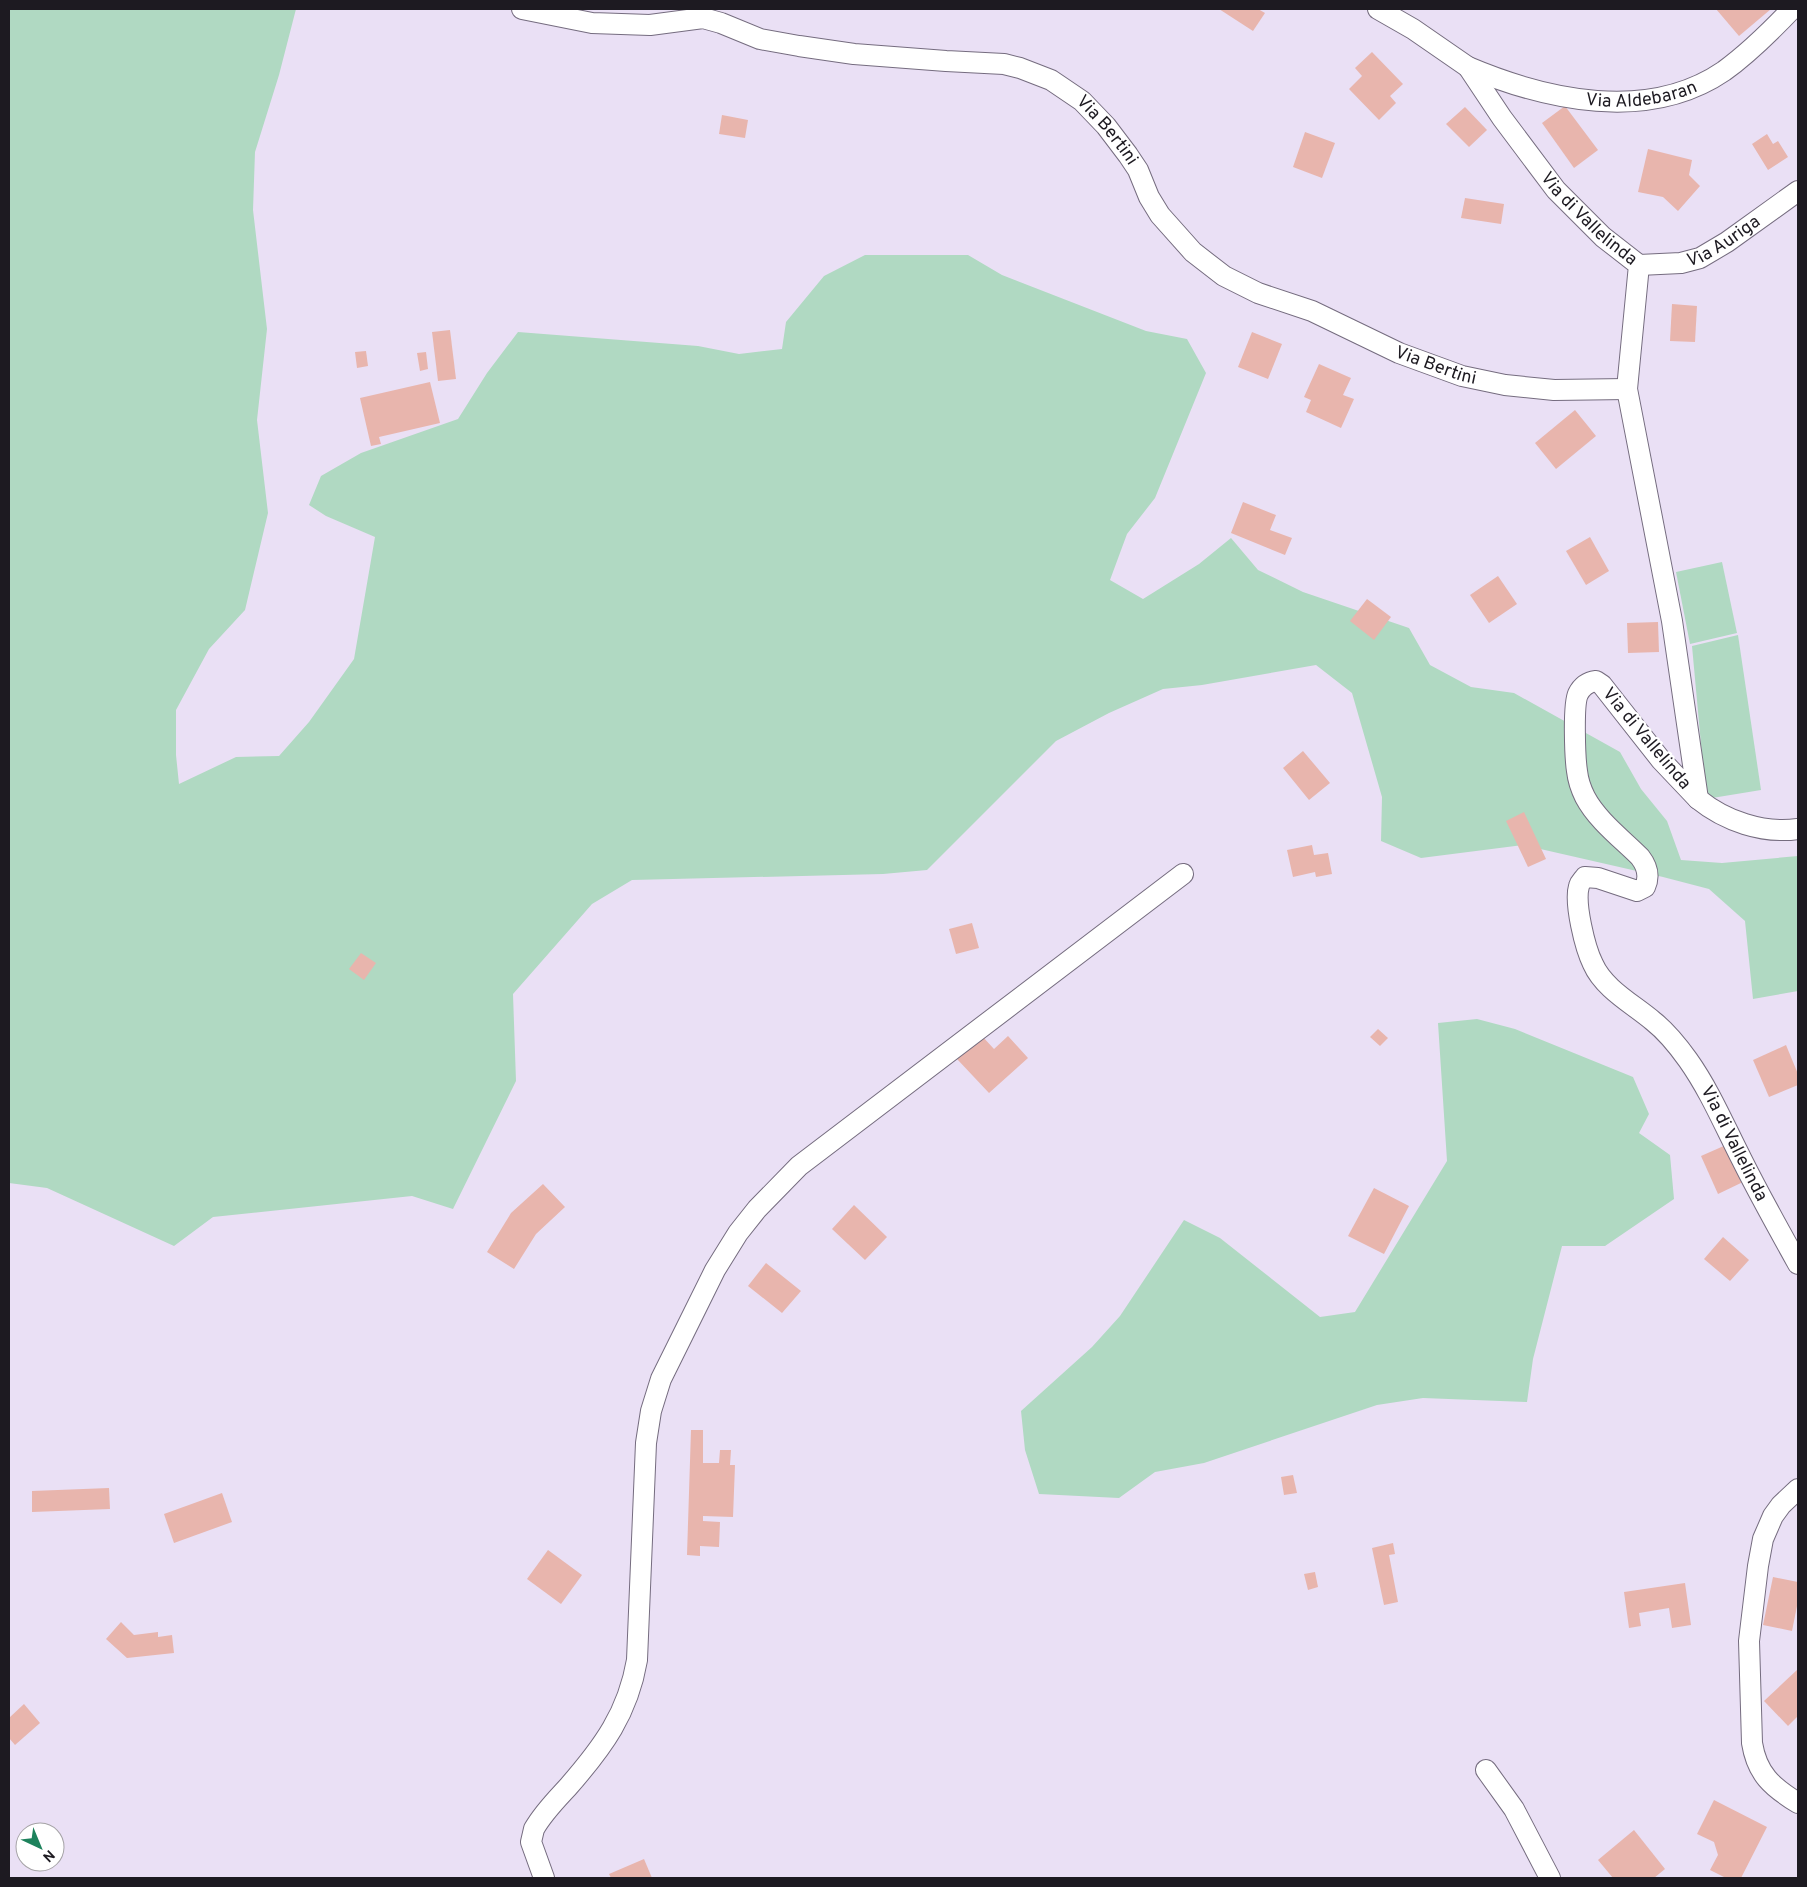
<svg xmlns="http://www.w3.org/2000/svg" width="1807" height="1887" viewBox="0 0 1807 1887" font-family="Overpass,sans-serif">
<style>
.green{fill:#b0d9c2}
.building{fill:#e8b5ad}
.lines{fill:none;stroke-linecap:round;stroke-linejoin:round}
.minor-casing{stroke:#756c7f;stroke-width:22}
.minor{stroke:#fff;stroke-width:20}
.labels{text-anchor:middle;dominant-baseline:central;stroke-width:4.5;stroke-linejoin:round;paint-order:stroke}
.street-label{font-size:18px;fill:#1d1a21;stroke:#fff}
</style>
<rect width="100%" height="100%" fill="#eae0f5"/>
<!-- green -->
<g class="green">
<path d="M9 9H296L279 75 255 152 253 210 267 329 257 420 268 513 245 610 209 649 176 710V755L179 784 236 757 279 756 309 722 354 659 375 537 326 516 309 505 321 476 361 453 458 419 487 373 518 332 698 346 739 354 782 349 786 322 824 276 865 255H968L1002 275 1146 331 1187 339 1206 373 1155 498 1127 534 1110 580 1143 599 1199 564 1231 538 1258 570 1303 592 1409 628 1430 665 1471 687 1514 693 1620 752 1641 789 1667 821 1681 860 1722 863 1798 856V991L1753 999 1745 921 1709 889 1663 877 1523 845 1421 858 1381 841 1382 797 1352 693 1316 665 1202 685 1163 689 1109 713 1056 741 927 870 883 874 632 880 592 904 513 994 516 1081 453 1209 412 1196 213 1217 174 1246 47 1188 9 1183Z"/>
<path d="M1722 562 1737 633 1690 644 1676 572Z"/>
<path d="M1738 635 1761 790 1706 799 1692 646Z"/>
<path d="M1477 1019 1515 1029 1633 1077 1649 1114 1639 1133 1670 1155 1674 1199 1605 1246H1562L1533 1359 1527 1402 1423 1398 1377 1405 1204 1463 1155 1472 1119 1498 1039 1494 1025 1450 1021 1411 1092 1347 1120 1316 1184 1220 1220 1238 1320 1317 1355 1312 1447 1161 1438 1023Z"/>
</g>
<!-- building -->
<g class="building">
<path d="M1219 9H1258L1265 13 1253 31Z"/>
<path d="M1716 9H1771L1739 36Z"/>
<path d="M1372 52 1403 84 1390 96 1396 103 1379 120 1349 89 1362 76 1355 68Z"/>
<path d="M1565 106 1598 150 1574 168 1542 123Z"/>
<path d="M1465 107 1487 130 1469 147 1446 124Z"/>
<path d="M722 115 748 120 745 138 719 134Z"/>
<path d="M1305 132 1335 143 1322 178 1293 167Z"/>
<path d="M1767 134 1773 144 1778 141 1788 157 1768 170 1752 144Z"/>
<path d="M1648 149 1692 160 1689 175 1700 186 1678 211 1663 197 1638 192Z"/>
<path d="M1465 198 1504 204 1501 224 1461 218Z"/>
<path d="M1672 304 1697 306 1695 342 1670 341Z"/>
<path d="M450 330 456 379 438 381 432 332Z"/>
<path d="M1252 332 1282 344 1268 379 1238 367Z"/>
<path d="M366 351 368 366 357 368 355 352Z"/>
<path d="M426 352 428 369 420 371 417 353Z"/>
<path d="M1319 364 1351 378 1343 395 1354 399 1341 428 1306 412 1311 400 1304 397Z"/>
<path d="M430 382 440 423 379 437 381 444 371 446 360 398Z"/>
<path d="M1575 410 1596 436 1556 469 1535 443Z"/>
<path d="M1243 502 1276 515 1270 530 1292 538 1285 555 1231 533Z"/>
<path d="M1590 537 1609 571 1586 585 1566 551Z"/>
<path d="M1498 576 1517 604 1489 623 1470 595Z"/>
<path d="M1367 599 1391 617 1374 640 1350 621Z"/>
<path d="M1658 622 1659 652 1628 653 1627 623Z"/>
<path d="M1303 751 1330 783 1309 800 1283 768Z"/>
<path d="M1524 812 1546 859 1528 867 1506 821Z"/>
<path d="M1312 845 1314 855 1328 853 1332 874 1316 877 1315 872 1293 877 1287 850Z"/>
<path d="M972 923 979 948 956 954 949 929Z"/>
<path d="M361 953 376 963 364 980 349 969Z"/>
<path d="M1378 1029 1388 1038 1380 1046 1370 1037Z"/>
<path d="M982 1036 994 1049 1008 1036 1028 1058 989 1093 957 1059Z"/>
<path d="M1786 1045 1798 1074V1085L1769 1097 1753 1060Z"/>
<path d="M1726 1145 1743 1182 1718 1194 1701 1156Z"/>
<path d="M543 1184 565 1207 536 1234 514 1269 487 1252 511 1213Z"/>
<path d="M1374 1188 1409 1206 1384 1254 1348 1236Z"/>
<path d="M854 1205 887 1237 865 1260 832 1229Z"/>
<path d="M1723 1237 1749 1260 1730 1281 1704 1259Z"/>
<path d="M766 1263 801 1291 782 1313 748 1286Z"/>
<path d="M691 1430H703V1463H719L720 1450H731L730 1465H735L733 1517 703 1516V1521L720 1522 719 1547 700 1546V1556L687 1555Z"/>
<path d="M1293 1475 1297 1493 1284 1495 1281 1477Z"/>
<path d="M109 1488 110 1509 32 1512V1491Z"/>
<path d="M222 1493 232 1522 174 1543 164 1514Z"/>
<path d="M1393 1543 1395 1554 1389 1555 1398 1602 1384 1605 1372 1548Z"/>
<path d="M548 1550 582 1575 561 1604 527 1579Z"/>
<path d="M1315 1572 1318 1587 1308 1590 1304 1574Z"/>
<path d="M1773 1577 1798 1582V1601L1792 1631 1763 1625Z"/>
<path d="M1685 1583 1691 1625 1672 1628 1669 1608 1639 1613 1641 1626 1629 1628 1624 1592Z"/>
<path d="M121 1622 134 1635 158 1632V1637L172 1635 174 1653 127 1658 106 1639Z"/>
<path d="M1798 1669V1716L1788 1726 1764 1701Z"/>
<path d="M24 1704 40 1723 15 1745 9 1738V1718Z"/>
<path d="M1714 1800 1767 1827 1741 1878H1726L1710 1870 1718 1855 1714 1842 1697 1834Z"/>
<path d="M1634 1830 1665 1869 1654 1878H1613L1598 1860Z"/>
<path d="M644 1859 652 1878H611L609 1874Z"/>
</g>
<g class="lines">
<defs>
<g id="minor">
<path id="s1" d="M522 9 592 23 650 25 703 18 721 23 760 39 799 46 854 54 946 61 1004 64 1020 68 1051 80 1082 101 1106 126 1128 155 1138 170 1149 197 1160 215 1193 252 1224 276 1258 293 1312 311 1399 353 1462 376 1505 385 1554 390 1627 389"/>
<path id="s2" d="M1378 9 1413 29 1468 67 1502 118 1556 190 1603 237 1639 265 1627 389 1672 621 1698 799 1661 760 1602 685 1596 681C1588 682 1582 686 1578 694 1573 705 1575 758 1577 771 1578 780 1581 789 1585 797 1597 820 1622 839 1640 857 1647 866 1650 876 1645 887L1637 891 1598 878 1585 877C1583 880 1580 882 1579 886 1574 903 1585 948 1593 964 1604 989 1633 1004 1653 1021 1667 1032 1678 1046 1688 1060 1710 1091 1725 1127 1742 1160 1760 1196 1779 1230 1798 1264"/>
<path id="s3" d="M1468 67C1546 100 1648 123 1724 71 1749 53 1771 31 1792 9"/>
<path id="s4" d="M1639 265 1681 263 1700 258 1727 242 1798 191"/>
<path d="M1698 799C1725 821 1763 834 1798 829"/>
<path d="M1798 1489 1781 1505 1773 1516 1763 1539 1758 1566 1749 1641 1752 1743C1757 1774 1772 1787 1798 1803"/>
<path d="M1486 1770 1514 1809 1550 1878"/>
<path d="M544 1878 531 1842 534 1829C543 1813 556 1800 568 1787 603 1747 628 1713 637 1660L646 1443 651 1411 661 1379 715 1270 738 1233 757 1209 799 1166 1183 874"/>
</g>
</defs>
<!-- minor casing -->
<use href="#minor" class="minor-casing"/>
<!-- minor -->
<use href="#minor" class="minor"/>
</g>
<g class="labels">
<!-- street labels -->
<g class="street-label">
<text stroke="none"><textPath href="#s3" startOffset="179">Via Aldebaran</textPath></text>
<text stroke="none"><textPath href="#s1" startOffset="615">Via Bertini</textPath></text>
<text stroke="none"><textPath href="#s2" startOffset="302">Via di Vallelinda</textPath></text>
<text stroke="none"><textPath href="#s4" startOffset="90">Via Auriga</textPath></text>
<text stroke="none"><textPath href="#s1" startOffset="1035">Via Bertini</textPath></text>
<text transform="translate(1646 739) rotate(50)">Via di Vallelinda</text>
<text stroke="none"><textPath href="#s2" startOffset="1695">Via di Vallelinda</textPath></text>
</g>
</g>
<!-- border -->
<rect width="1807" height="1887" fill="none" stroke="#1d1a21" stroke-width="20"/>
<!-- north arrow -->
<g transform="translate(40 1847) rotate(136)"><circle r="24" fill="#ffffff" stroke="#a5a3a6"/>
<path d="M0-4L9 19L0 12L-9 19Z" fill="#1d825c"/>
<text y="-8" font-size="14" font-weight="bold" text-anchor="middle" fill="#1d1a21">N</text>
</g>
</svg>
